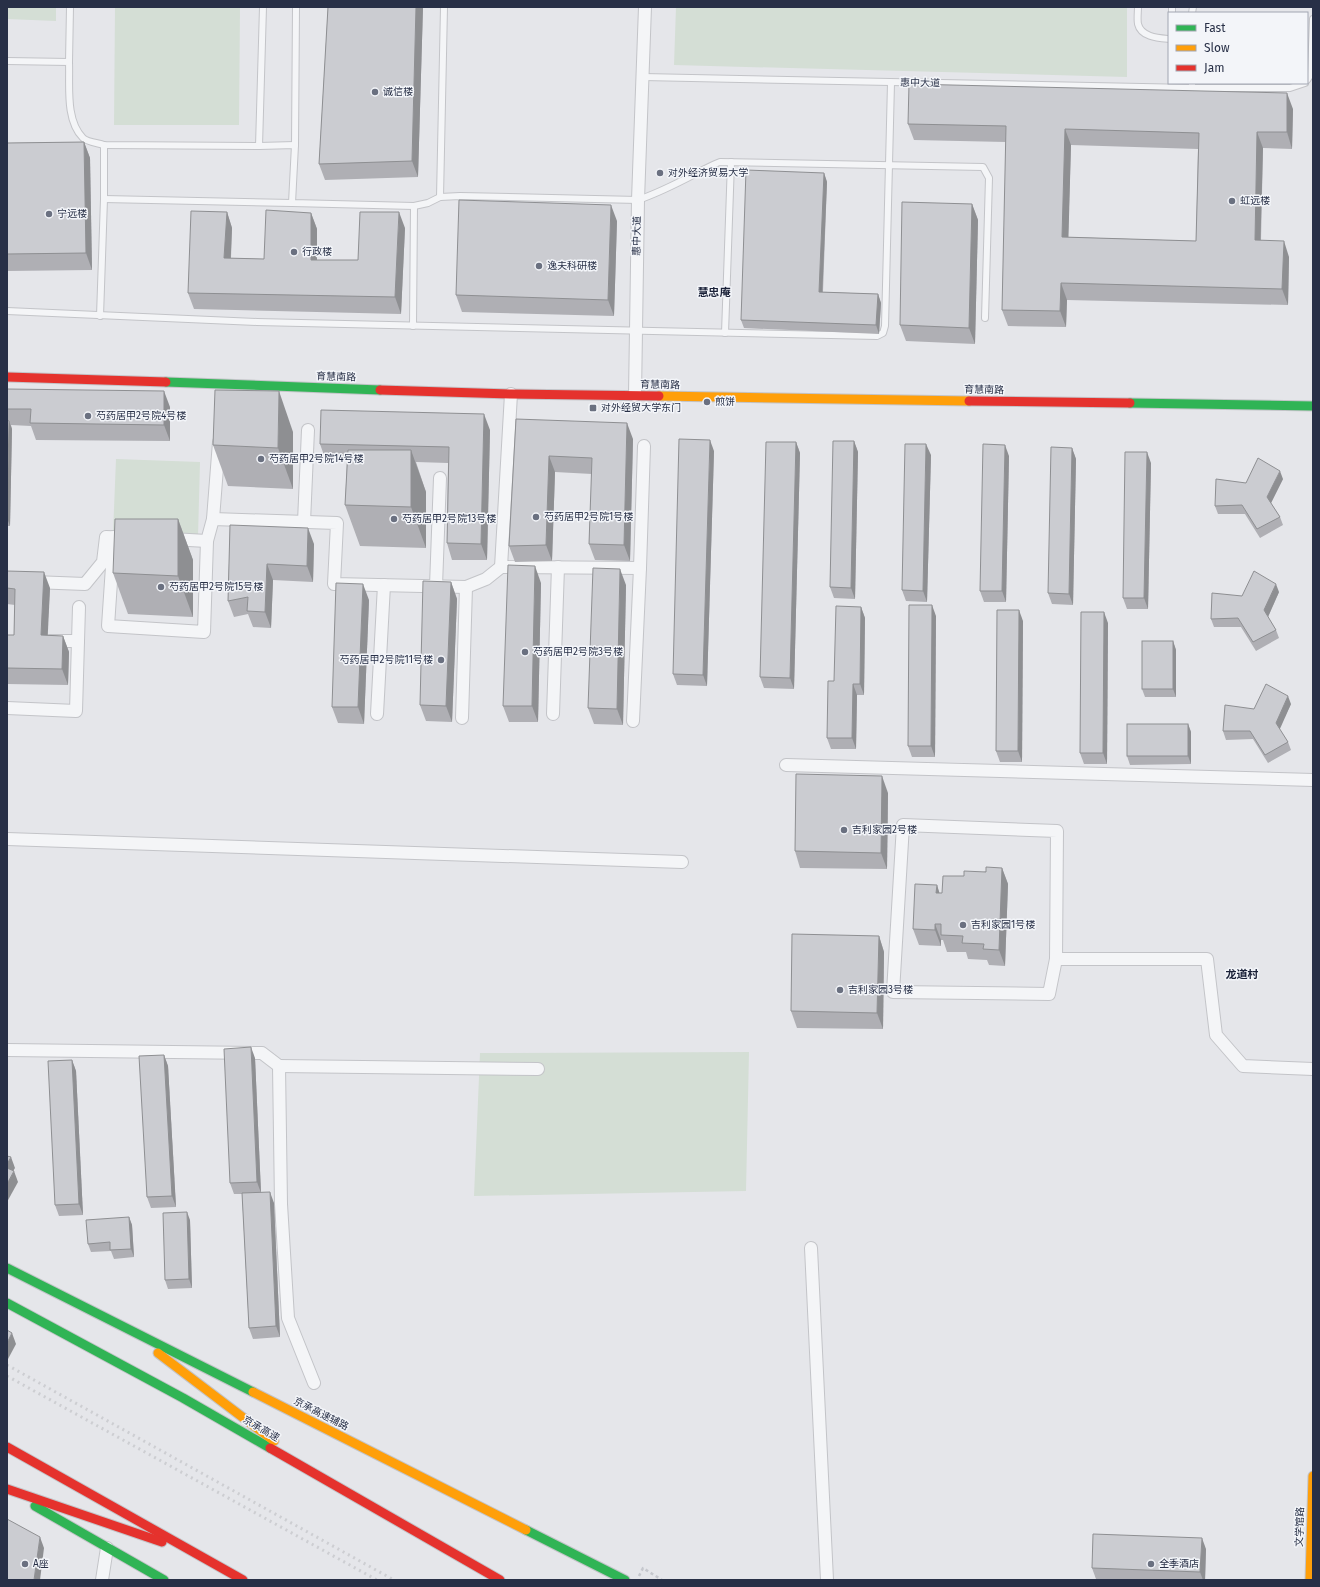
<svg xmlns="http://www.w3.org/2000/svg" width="1320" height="1587" viewBox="0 0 1320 1587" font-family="'Fira Sans','Noto Sans SC',sans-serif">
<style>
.green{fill:#d4ded5}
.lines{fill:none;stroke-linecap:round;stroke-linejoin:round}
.lane-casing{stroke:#c3c4c8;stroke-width:8}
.street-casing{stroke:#c3c4c8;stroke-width:14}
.fast-casing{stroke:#c3c4c8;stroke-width:11}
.slow-casing{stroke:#c3c4c8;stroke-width:11}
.jam-casing{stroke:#c3c4c8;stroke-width:11}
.path{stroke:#c5c7cd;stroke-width:2.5;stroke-dasharray:3 3;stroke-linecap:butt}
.lane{stroke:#f4f5f7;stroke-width:6}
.street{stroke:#f4f5f7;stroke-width:12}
.fast{stroke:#30b455;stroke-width:9}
.slow{stroke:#ff9f0a;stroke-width:9}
.jam{stroke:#e5322d;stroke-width:9}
.rail{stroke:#cdced2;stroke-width:3;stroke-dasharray:2 4;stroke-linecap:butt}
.wall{fill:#afafb4;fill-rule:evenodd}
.shaded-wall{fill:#8e8f92}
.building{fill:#cbccd1;stroke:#8e8f92;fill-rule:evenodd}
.poi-dot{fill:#6a7080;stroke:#f3f5f9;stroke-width:1.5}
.labels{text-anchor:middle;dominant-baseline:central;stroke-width:3;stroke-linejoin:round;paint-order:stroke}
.street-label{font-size:10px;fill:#283047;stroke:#f3f5f9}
.poi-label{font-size:10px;fill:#283047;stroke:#f3f5f9;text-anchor:start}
.neighbourhood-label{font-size:11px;font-weight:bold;fill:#1a2138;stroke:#f3f5f9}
</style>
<rect width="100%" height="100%" fill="#e5e6ea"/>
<!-- green -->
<g class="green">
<path d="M7 7H56V21L7 19Z"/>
<path d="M115 7H240L239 125H114Z"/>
<path d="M676 7H1127V77L674 65Z"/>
<path d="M116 459 200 462 198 537 113 534Z"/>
<path d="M749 1052 746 1191 474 1196 480 1053Z"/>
</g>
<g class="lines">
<defs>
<g id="lane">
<path d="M1138 7C1138 12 1137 19 1138 24 1141 37 1158 38 1169 39"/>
<path d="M1172 13V7"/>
<path d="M1192 13 1193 7"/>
<path d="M7 61 69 62C70 85 65 120 83 138 87 142 98 143 104 145L259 146 263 7"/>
<path d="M69 62 70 7"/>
<path d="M643 77 1192 88V83"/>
<path d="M1307 80 1311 74 1313 19"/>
<path d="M1192 88H1290L1305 83"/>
<path d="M295 145 296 7"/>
<path d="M259 146 295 145 292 203 414 206 428 203 440 197 460 196 638 200C658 193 676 184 695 174 704 170 711 165 720 162L983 167 989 178 985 318"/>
<path d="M440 197 444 7"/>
<path d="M104 199 292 203"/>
<path d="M7 311 257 322 877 336 883 333 885 326 891 83"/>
<path d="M100 316 104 199V145"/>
<path d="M413 326 414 206"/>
<path d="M725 333 731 162"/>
</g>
<g id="street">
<path d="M511 394 501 567 640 568 644 446"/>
<path d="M635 395 638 200 645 7"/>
<path d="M213 519 219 442"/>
<path d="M304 522 308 430"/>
<path d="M114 537 108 626 204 632 207 541"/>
<path d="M171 539 207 541 213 519 337 523 334 584 466 587 486 579 501 567"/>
<path d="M7 581 85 584 103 562 106 537 130 538"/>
<path d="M436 586 440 478"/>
<path d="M78 641 79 607"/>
<path d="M7 708 76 711 78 641H50"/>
<path d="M377 714 384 585"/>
<path d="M553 714 558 567"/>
<path d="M462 718 466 587"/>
<path d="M633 721 640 568"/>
<path d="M786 765 1313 780"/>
<path d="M903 825 1057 831 1056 959 1049 994 893 992Z"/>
<path d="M7 839 682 862"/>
<path d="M1056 959H1207L1216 1035 1243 1066 1313 1069"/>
<path d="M7 1050 262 1053 279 1066 281 1204 288 1318 314 1383"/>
<path d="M279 1066 538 1069"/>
<path d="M811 1248 827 1580"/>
<path d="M102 1580 107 1548"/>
</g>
<g id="fast">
<path d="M166 382 380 390"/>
<path d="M1130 403 1313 406"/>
<path d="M7 1268 253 1392"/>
<path d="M7 1303 183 1398 270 1448"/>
<path d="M35 1506 164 1580"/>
<path d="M526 1530 625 1580"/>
</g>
<g id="slow">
<path d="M659 396 969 401"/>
<path d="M158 1353 274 1441"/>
<path d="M253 1392 526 1530"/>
<path d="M1310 1580 1313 1476"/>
</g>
<g id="jam">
<path d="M7 377 166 382"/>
<path d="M380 390 511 394 659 396"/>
<path d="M969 401 1130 403"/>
<path d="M7 1447 243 1580"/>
<path d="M270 1448 500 1580"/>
<path d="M7 1489 162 1542"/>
</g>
</defs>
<!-- lane casing -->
<use href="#lane" class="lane-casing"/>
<!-- street casing -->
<use href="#street" class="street-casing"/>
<!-- fast casing -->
<use href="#fast" class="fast-casing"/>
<!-- slow casing -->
<use href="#slow" class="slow-casing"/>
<!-- jam casing -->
<use href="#jam" class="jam-casing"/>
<!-- path -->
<path class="path" d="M639 1576 643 1568 662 1580"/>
<!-- lane -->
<use href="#lane" class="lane"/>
<!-- street -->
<use href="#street" class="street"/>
<!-- fast -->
<use href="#fast" class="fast"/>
<!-- slow -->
<use href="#slow" class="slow"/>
<!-- jam -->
<use href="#jam" class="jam"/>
<!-- rail -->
<g class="rail">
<path d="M7 1365 394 1580"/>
<path d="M7 1376 377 1580"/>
</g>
</g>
<!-- wall -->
<g class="wall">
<path d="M328 7H423L418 177 325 180 319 164Z"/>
<path d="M1293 109 1292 149 1263 148 1261 240 1289 257 1288 305 1067 300 1066 327 1008 326 1002 310 1006 142 914 140 908 124ZM1071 145 1198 149 1196 241 1068 237Z"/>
<path d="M84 142 90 158 92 270 7 271V143Z"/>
<path d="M824 173 827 182 823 292 878 294 881 303 879 334 744 328 741 320Z"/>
<path d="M972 204 978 220 975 344 906 341 900 325Z"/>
<path d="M227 212 232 228 231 258 264 259 311 213 317 229V260H358L405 228 401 314 194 309 188 293Z"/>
<path d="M617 221 614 316 462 312 456 295Z"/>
<path d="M7 389 170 407V441L36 440 31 426 11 425 12 429 10 526H7Z"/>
<path d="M516 419 633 439 630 561 595 560 589 544 592 474 555 472 552 561 515 562 509 546Z"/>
<path d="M490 430 487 560H452L447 543 448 463 416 462 426 492V548L360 546 345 505 347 461H326L320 444Z"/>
<path d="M293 432V489L228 486 213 445Z"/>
<path d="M854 441 858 452 855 599 834 598 830 587Z"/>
<path d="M796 442 800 453 794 689 764 688 760 677Z"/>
<path d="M1072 448 1076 459 1073 605 1052 604 1048 593Z"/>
<path d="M714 451 707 686 677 685 673 674Z"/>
<path d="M931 455 927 602 906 601 902 590Z"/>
<path d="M1009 456 1006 602H984L980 591Z"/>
<path d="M1151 463 1148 609H1127L1123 598Z"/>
<path d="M1283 479 1271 503 1280 517 1283 525 1260 538 1245 514H1218L1215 506 1246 483Z"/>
<path d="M178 519 193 560V617L128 614 113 573Z"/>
<path d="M230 525 314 544 313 582 273 580 271 628 253 627 248 614 234 617 228 601Z"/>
<path d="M7 571 50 588 47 635 63 636 69 652 68 685 7 684V635H14L15 605 7 604Z"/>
<path d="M451 582 457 599 452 722 426 721 420 705Z"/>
<path d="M541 583 538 722H509L503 706Z"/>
<path d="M626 585 623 725 594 724 588 708Z"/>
<path d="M1279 592 1268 617 1276 630 1279 638 1256 651 1241 627H1214L1211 619 1242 596Z"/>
<path d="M369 600 364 724 338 723 332 707Z"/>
<path d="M861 607 865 618 864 695H857L856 749H831L827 738 834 681Z"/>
<path d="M936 616 935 757H912L908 746Z"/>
<path d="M1023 621 1022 762H1000L996 751Z"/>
<path d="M1108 623 1107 764H1084L1080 753Z"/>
<path d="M1173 641 1176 650V697H1145L1142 689Z"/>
<path d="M1291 704 1279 729 1288 742 1291 750 1268 763 1253 739 1226 740 1223 731 1254 709Z"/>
<path d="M1188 724 1191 732V764L1130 765 1127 756Z"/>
<path d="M888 793 887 869 800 868 795 851Z"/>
<path d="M1002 868 1008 884 1005 966 989 965 987 960 968 959 966 952H947L943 940H941V946L919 945 913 929 937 885 939 893H942L964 876Z"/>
<path d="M879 936 884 952 883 1029 797 1028 791 1011Z"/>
<path d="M164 1055 168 1066 176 1207 151 1208 147 1197Z"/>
<path d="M255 1058 261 1192 274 1203 280 1337 253 1339 249 1328 242 1194H234L230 1183Z"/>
<path d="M72 1060 76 1071 83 1215 59 1216 55 1205Z"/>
<path d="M129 1217 132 1225 134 1257 114 1259 111 1251 91 1252 88 1244Z"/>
<path d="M190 1220 192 1288 168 1289 165 1280Z"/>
<path d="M1206 1549 1205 1580H1114L1096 1579 1092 1568Z"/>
</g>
<!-- shaded-wall -->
<g class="shaded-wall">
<path d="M416 7H423L418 177 412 161Z"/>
<path d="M1287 93 1293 109 1292 149 1287 132Z"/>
<path d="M1065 129 1071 145 1068 253 1062 237Z"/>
<path d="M1257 132 1263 148 1260 257 1255 240Z"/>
<path d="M84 142 90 158 92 270 86 253Z"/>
<path d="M824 173 827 182 822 300 819 292Z"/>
<path d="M972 204 978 220 975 344 969 328Z"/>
<path d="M611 205 617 221 614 316 608 300Z"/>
<path d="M227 212 232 228 230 274 224 258Z"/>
<path d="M399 212 405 228 401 314 395 297Z"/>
<path d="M311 213 317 229V276L311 260Z"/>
<path d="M1284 241 1289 257 1288 305 1282 289Z"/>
<path d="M1061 283 1067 300 1066 327 1060 311Z"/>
<path d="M878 294 881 303 879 334 876 325Z"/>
<path d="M164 391 170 407V441L164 425Z"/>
<path d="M279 391 293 432V489L278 448Z"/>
<path d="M484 414 490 430 487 560 481 544Z"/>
<path d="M9 421 12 429 10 526 7 518Z"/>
<path d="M627 423 633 439 630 561 624 545Z"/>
<path d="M710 440 714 451 707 686 703 675Z"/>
<path d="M854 441 858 452 855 599 851 588Z"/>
<path d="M796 442 800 453 794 689 790 678Z"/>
<path d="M926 444 931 455 927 602 923 591Z"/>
<path d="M1005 445 1009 456 1006 602 1002 591Z"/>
<path d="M1072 448 1076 459 1073 605 1069 594Z"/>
<path d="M411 450 426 492V548L411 507Z"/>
<path d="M1147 452 1151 463 1148 609 1144 598Z"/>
<path d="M549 456 555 472 552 561 546 545Z"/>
<path d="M1280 471 1283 479 1270 505 1267 497Z"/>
<path d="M178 519 193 560V617L178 576Z"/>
<path d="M308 528 314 544 313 582 307 566Z"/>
<path d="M267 564 273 580 271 628 265 612Z"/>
<path d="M535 566 541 583 538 722 532 706Z"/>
<path d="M620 569 626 585 623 725 617 709Z"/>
<path d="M44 572 50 588 47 651 41 635Z"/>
<path d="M451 582 457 599 452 722 446 706Z"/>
<path d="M363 584 369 600 364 724 358 707Z"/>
<path d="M1276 584 1279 592 1267 619 1264 610Z"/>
<path d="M932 605 936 616 935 757 931 746Z"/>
<path d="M861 607 865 618 864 695 860 684Z"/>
<path d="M1019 610 1023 621 1022 762 1018 751Z"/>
<path d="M1104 612 1108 623 1107 764 1103 753Z"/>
<path d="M63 636 69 652 68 685 62 669Z"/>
<path d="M1173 641 1176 650V697L1173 689Z"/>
<path d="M853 684 857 695 856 749 852 738Z"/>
<path d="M1288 696 1291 704 1279 731 1276 723Z"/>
<path d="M1188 724 1191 732V764L1188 756Z"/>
<path d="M882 776 888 793 887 869 881 853Z"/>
<path d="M1002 868 1008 884 1005 966 999 950Z"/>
<path d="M937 885 942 901 936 893Z"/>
<path d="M935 924 941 940V946L935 930Z"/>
<path d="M879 936 884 952 883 1029 877 1013Z"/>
<path d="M251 1047 255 1058 261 1193 257 1182Z"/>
<path d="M164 1055 168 1066 176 1207 172 1196Z"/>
<path d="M72 1060 76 1071 83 1215 79 1204Z"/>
<path d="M11 1157 15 1168 9 1178 7 1171V1164Z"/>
<path d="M14 1171 18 1182 7 1202V1184Z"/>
<path d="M270 1192 274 1203 280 1337 276 1326Z"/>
<path d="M187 1212 190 1220 192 1288 189 1279Z"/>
<path d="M129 1217 132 1225 134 1257 131 1249Z"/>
<path d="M12 1333 16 1344 7 1361V1343Z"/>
<path d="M40 1537 44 1548 40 1580H34Z"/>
<path d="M1202 1538 1206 1549 1205 1580H1203L1200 1572Z"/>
</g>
<!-- building -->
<g class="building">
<path d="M328 7H416L412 161 319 164Z"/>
<path d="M909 84 1287 93V132H1257L1255 240 1284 241 1282 289 1061 283 1060 311 1002 310 1006 126 908 124ZM1065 129 1199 133 1196 241 1062 237Z"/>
<path d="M84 142 86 253 7 254V143Z"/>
<path d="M746 170 824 173 819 292 878 294 876 325 741 320Z"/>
<path d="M459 200 611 205 608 300 456 295Z"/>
<path d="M902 202 972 204 969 328 900 325Z"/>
<path d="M266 210 311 213V260H358L360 212H399L395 297 188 293 191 211 227 212 224 258 264 259Z"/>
<path d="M7 389 164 391V425L30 423 31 409H7Z"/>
<path d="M215 390 279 391 278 448 213 445Z"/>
<path d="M321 410 484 414 481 544 447 543 449 447 320 444Z"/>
<path d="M516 419 627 423 624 545 589 544 592 458 549 456 546 545 509 546Z"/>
<path d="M7 420 9 421 7 518Z"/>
<path d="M679 439 710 440 703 675 673 674Z"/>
<path d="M833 441H854L851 588 830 587Z"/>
<path d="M766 442H796L790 678 760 677Z"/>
<path d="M905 444H926L923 591 902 590Z"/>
<path d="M983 444 1005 445 1002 591H980Z"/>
<path d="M1051 447 1072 448 1069 594 1048 593Z"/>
<path d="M348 450H411V507L345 505Z"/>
<path d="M1125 452H1147L1144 598H1123Z"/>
<path d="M1258 458 1280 471 1267 497 1280 517 1257 529 1242 505 1215 506 1216 479 1246 483Z"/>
<path d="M115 519H178V576L113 573Z"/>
<path d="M230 525 308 528 307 566 267 564 265 612 247 611 248 597 228 601Z"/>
<path d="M508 565 535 566 532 706H503Z"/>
<path d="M593 568 620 569 617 709 588 708Z"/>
<path d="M7 571 44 572 41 635 63 636 62 669 7 668V635H14L15 589 7 588Z"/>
<path d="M1254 571 1276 584 1264 610 1276 630 1253 642 1238 618 1211 619 1212 593 1242 596Z"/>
<path d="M423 581 451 582 446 706 420 705Z"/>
<path d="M336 583 363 584 358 707H332Z"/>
<path d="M909 605H932L931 746H908Z"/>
<path d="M836 606 861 607 860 684H853L852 738H827L828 681H834Z"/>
<path d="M997 610H1019L1018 751H996Z"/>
<path d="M1081 612H1104L1103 753H1080Z"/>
<rect x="1142" y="641" width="31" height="48"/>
<path d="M1266 684 1288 696 1276 723 1288 742 1265 755 1250 731H1223L1225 705 1254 709Z"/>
<rect x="1127" y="724" width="61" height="32"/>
<path d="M796 774 882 776 881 853 795 851Z"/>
<path d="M986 867 1002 868 999 950 983 949 984 944 962 943 963 936 941 935V924H935V930L913 929 915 884 937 885 936 893H942L943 876H964V871L986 872Z"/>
<path d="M792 934 879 936 877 1013 791 1011Z"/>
<path d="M251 1047 257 1182 230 1183 224 1049Z"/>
<path d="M164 1055 172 1196 147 1197 139 1056Z"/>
<path d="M72 1060 79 1204 55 1205 48 1061Z"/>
<path d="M7 1156 11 1157 7 1164Z"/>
<path d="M7 1168 14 1171 7 1184Z"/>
<path d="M270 1192 276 1326 249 1328 242 1193Z"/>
<path d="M187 1212 189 1279 165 1280 163 1213Z"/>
<path d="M129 1217 131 1249 110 1250V1242L88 1244 86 1220Z"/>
<path d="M7 1330 12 1333 7 1343Z"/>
<path d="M7 1519 40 1537 34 1580H7Z"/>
<path d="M1093 1534 1202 1538 1200 1572 1092 1568Z"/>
</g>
<!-- markers -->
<g class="poi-dot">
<circle cx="375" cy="92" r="4"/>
<circle cx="660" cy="173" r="4"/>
<circle cx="1232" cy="201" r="4"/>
<circle cx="49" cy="214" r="4"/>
<circle cx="294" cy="252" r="4"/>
<circle cx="539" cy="266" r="4"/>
<circle cx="707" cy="402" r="4"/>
<rect x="589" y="404" width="8" height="8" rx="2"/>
<circle cx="88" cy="416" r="4"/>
<circle cx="261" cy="459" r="4"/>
<circle cx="536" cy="517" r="4"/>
<circle cx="394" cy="519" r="4"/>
<circle cx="161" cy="587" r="4"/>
<circle cx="525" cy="652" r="4"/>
<circle cx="441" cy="660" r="4"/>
<circle cx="844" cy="830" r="4"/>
<circle cx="963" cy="925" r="4"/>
<circle cx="840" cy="990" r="4"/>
<circle cx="25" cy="1564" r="4"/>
<circle cx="1151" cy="1564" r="4"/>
</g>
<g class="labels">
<!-- street labels -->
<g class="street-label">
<text transform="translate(920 83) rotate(1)">惠中大道</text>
<text transform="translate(637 236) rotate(-89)">惠中大道</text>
<text transform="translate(336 377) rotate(2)">育慧南路</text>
<text transform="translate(660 385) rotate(1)">育慧南路</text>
<text transform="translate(984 390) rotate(1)">育慧南路</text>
<text transform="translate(321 1414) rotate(27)">京承高速辅路</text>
<text transform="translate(261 1429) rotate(30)">京承高速</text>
<text transform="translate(1300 1527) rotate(-88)">文学馆路</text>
</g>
<!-- poi labels -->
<g class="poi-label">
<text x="383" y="92">诚信楼</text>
<text x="668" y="173">对外经济贸易大学</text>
<text x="1240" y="201">虹远楼</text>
<text x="57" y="214">宁远楼</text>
<text x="302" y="252">行政楼</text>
<text x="547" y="266">逸夫科研楼</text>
<text x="715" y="402">煎饼</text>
<text x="601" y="408">对外经贸大学东门</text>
<text x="96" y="416">芍药居甲2号院4号楼</text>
<text x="269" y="459">芍药居甲2号院14号楼</text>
<text x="544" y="517">芍药居甲2号院1号楼</text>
<text x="402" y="519">芍药居甲2号院13号楼</text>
<text x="169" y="587">芍药居甲2号院15号楼</text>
<text x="533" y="652">芍药居甲2号院3号楼</text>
<text x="433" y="660" text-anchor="end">芍药居甲2号院11号楼</text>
<text x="852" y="830">吉利家园2号楼</text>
<text x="971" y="925">吉利家园1号楼</text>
<text x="848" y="990">吉利家园3号楼</text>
<text x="33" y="1564">A座</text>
<text x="1159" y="1564">全季酒店</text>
</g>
<!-- neighbourhood labels -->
<g class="neighbourhood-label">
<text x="714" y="292">慧忠庵</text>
<text x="1242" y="974">龙道村</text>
</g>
</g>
<!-- border -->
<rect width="1320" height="1587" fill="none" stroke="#283047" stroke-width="16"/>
<!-- legend -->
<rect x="1168" y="12" width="140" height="72" fill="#f3f5f9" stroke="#a2a6b2"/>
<rect x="1176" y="25" width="20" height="6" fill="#30b455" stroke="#a2a6b2"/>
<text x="1204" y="32" font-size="12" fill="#283047">Fast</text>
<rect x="1176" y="45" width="20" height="6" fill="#ff9f0a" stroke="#a2a6b2"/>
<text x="1204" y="52" font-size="12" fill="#283047">Slow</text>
<rect x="1176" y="65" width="20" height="6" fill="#e5322d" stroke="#a2a6b2"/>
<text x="1204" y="72" font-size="12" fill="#283047">Jam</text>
</svg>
